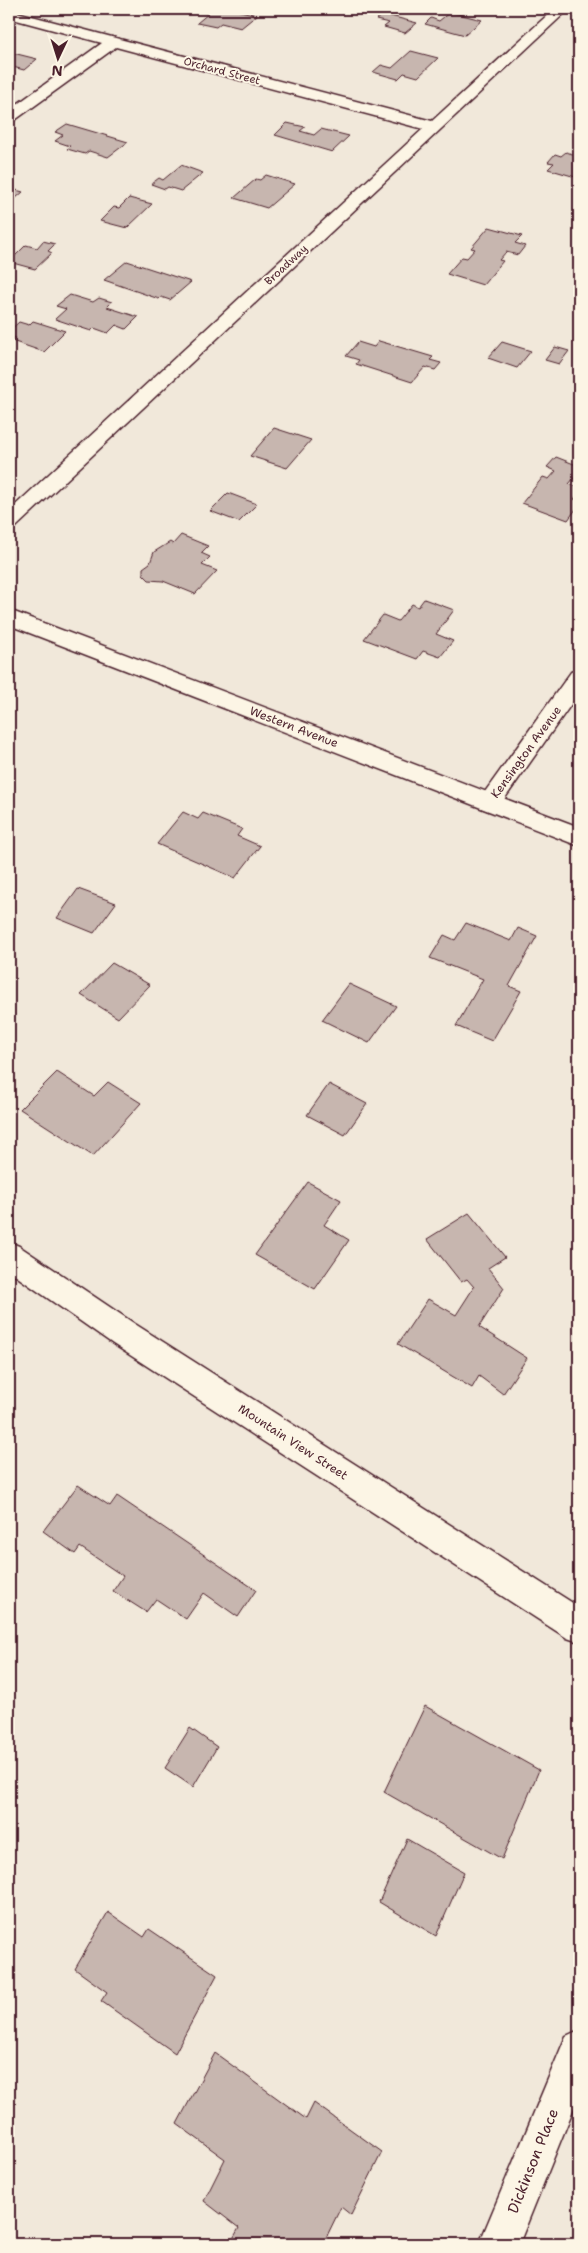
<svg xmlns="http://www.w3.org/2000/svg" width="588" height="2253" viewBox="0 0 588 2253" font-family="'Shantell Sans',sans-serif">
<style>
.building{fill:#c7b6af;stroke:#4a1f2b}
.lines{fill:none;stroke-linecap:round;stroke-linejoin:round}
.minor-casing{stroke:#4a1f2b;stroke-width:3}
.major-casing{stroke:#4a1f2b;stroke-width:3}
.minor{fill:#fcf5e5;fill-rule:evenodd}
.major{fill:#fcf5e5;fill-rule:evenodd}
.labels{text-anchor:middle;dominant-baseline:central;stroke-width:4;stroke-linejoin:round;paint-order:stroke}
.far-street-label{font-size:11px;fill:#4a1f2b;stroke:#fcf5e5}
.street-label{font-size:12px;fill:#4a1f2b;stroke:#fcf5e5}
.near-street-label{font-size:15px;fill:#4a1f2b;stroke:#fcf5e5}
</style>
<rect width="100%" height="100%" fill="#f1e8da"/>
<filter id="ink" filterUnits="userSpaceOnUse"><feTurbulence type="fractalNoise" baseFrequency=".02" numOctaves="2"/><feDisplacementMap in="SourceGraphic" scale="10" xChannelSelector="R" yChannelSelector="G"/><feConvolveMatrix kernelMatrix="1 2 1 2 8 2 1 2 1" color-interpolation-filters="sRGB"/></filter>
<g filter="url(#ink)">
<!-- building -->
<g class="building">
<path d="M192 9H232L257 15 241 28 221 23 216 27 197 23 209 13Z"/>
<path d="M450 12 482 20 465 35 425 24 431 18 439 21Z"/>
<path d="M383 14 417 23 405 33 384 27 389 23 376 20Z"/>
<path d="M9 47 14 49 9 52 37 59 24 70 9 66Z"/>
<path d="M411 51 438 58 418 77 404 73 398 79 373 72 381 65 392 68Z"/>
<path d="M287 123 305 127 300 131 314 135 321 129 349 136 332 152 275 135Z"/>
<path d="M67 124 128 142 108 157 89 151 85 154 67 149 70 146 55 141 63 135 55 132Z"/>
<path d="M566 152 579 156V178L548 169 554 163 548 162 555 154 561 156Z"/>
<path d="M181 165 203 173 181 191 168 187 165 189 151 184 159 178 163 180Z"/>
<path d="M266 175 295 184 267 208 234 198 256 179 260 180Z"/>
<path d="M9 188 23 192 9 204Z"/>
<path d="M129 198 152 204 127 228 100 221 114 207 119 208Z"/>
<path d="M489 227 522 236 515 243 525 246 518 255 506 252 499 260 503 261 483 285 447 274 462 257 467 258 475 249 471 248Z"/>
<path d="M43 241 55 244 48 251 52 253 35 269 9 262 26 245 37 248Z"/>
<path d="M127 261 191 282 170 300 161 297 159 299 104 280Z"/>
<path d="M70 295 93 302 99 298 112 302 107 307 138 317 126 329 116 325 108 333 94 328 91 331 55 319 66 309 56 306Z"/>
<path d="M33 321 65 331 44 352 12 341 16 338 9 335V331L19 322 29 325Z"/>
<path d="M379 341 433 357 430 360 441 363 435 370 425 367 412 382 356 364 359 360 346 356 358 342 374 347Z"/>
<path d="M502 342 531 351 517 368 488 358Z"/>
<path d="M555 347 569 351 559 364 545 360Z"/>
<path d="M274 428 311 440 287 468 250 456Z"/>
<path d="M556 457 579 466V472L569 484 579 488V493L574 499 579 501V505L568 520 522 503 543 477 549 479 556 471 547 467Z"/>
<path d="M228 493 257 504 239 522 210 511Z"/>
<path d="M181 535 208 546 201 553 210 557 202 565 217 571 195 594 163 581 149 580 143 574V568L150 563 154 552 170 542 173 544Z"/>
<path d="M424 599 454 610 436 634 453 641 440 657 423 651 417 659 364 639 383 615 398 621 412 604 418 607Z"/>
<path d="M183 812 198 819 203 813 242 829 237 836 260 846 235 878 157 844Z"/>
<path d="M78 889 116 903 94 933 57 918Z"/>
<path d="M466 923 511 941 518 928 537 936 509 986 521 991 492 1041 456 1026 483 979 430 958 444 935 455 940Z"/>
<path d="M112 963 150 985 118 1018 81 995Z"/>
<path d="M349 984 396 1006 369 1043 322 1020Z"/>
<path d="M57 1072 94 1096 108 1082 141 1103 93 1156 20 1109Z"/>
<path d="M329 1084 367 1104 345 1135 307 1115Z"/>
<path d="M308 1182 341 1200 324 1225 349 1240 315 1289 255 1255Z"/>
<path d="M469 1213 505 1257 488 1268 504 1288 479 1327 527 1358 503 1394 479 1376 472 1388 398 1344 428 1299 456 1315 474 1287 467 1279 461 1282 427 1239Z"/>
<path d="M78 1485 110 1506 117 1496 256 1590 238 1617 204 1593 186 1619 156 1599 146 1612 113 1591 123 1576 80 1547 75 1554 43 1531Z"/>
<path d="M425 1706 539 1770 502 1859 384 1792Z"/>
<path d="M190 1728 217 1747 193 1787 165 1768Z"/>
<path d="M407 1839 464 1872 436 1936 379 1902Z"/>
<path d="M108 1912 144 1937 149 1929 217 1975 175 2053 101 2001 107 1992 75 1969Z"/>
<path d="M215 2053 306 2119 314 2103 382 2152 351 2215 341 2207 323 2244H230L239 2228 204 2201 225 2159 177 2124Z"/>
</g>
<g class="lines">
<defs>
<g id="minor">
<path d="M554 9H569L16 527 9 528V511L423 129 116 47 15 120 9 122V110L102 43 9 18V10L432 121Z"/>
<path d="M579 669V693L498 808 490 811 482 808 478 802 482 796 571 672Z"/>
<path d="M9 1242 19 1246 135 1324 579 1607V1642L567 1638 113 1344 9 1271Z"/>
<path d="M579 2030V2095L519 2244H479L566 2036Z"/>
</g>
<path id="major" d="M9 610 579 827V846L9 625Z"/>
</defs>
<!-- minor casing -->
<use href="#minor" class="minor-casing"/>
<!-- major casing -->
<use href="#major" class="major-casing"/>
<!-- minor -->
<use href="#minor" class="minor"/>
<!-- major -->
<use href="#major" class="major"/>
</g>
</g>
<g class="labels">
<!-- far-street labels -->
<g class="far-street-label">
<text transform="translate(222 71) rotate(15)">Orchard Street</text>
<text transform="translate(286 265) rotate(-43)">Broadway</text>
</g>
<!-- street labels -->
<g class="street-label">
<text transform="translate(294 727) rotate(21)">Western Avenue</text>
<text transform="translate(526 752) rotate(-54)">Kensington Avenue</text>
<text transform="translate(293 1442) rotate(33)">Mountain View Street</text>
</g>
<!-- near-street labels -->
<g class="near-street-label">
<text transform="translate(533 2161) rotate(-68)">Dickinson Place</text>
</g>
</g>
<!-- margin -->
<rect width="588" height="2253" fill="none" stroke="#fcf5e5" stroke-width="30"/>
<rect x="15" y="15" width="558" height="2223" fill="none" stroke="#4a1f2b" stroke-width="2" filter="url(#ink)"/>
<!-- north arrow -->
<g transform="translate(58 58) rotate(184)" stroke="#fcf5e5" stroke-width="4" paint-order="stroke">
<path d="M0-4L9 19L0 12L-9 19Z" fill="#4a1f2b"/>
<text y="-8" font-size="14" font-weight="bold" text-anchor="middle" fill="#4a1f2b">N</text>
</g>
</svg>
